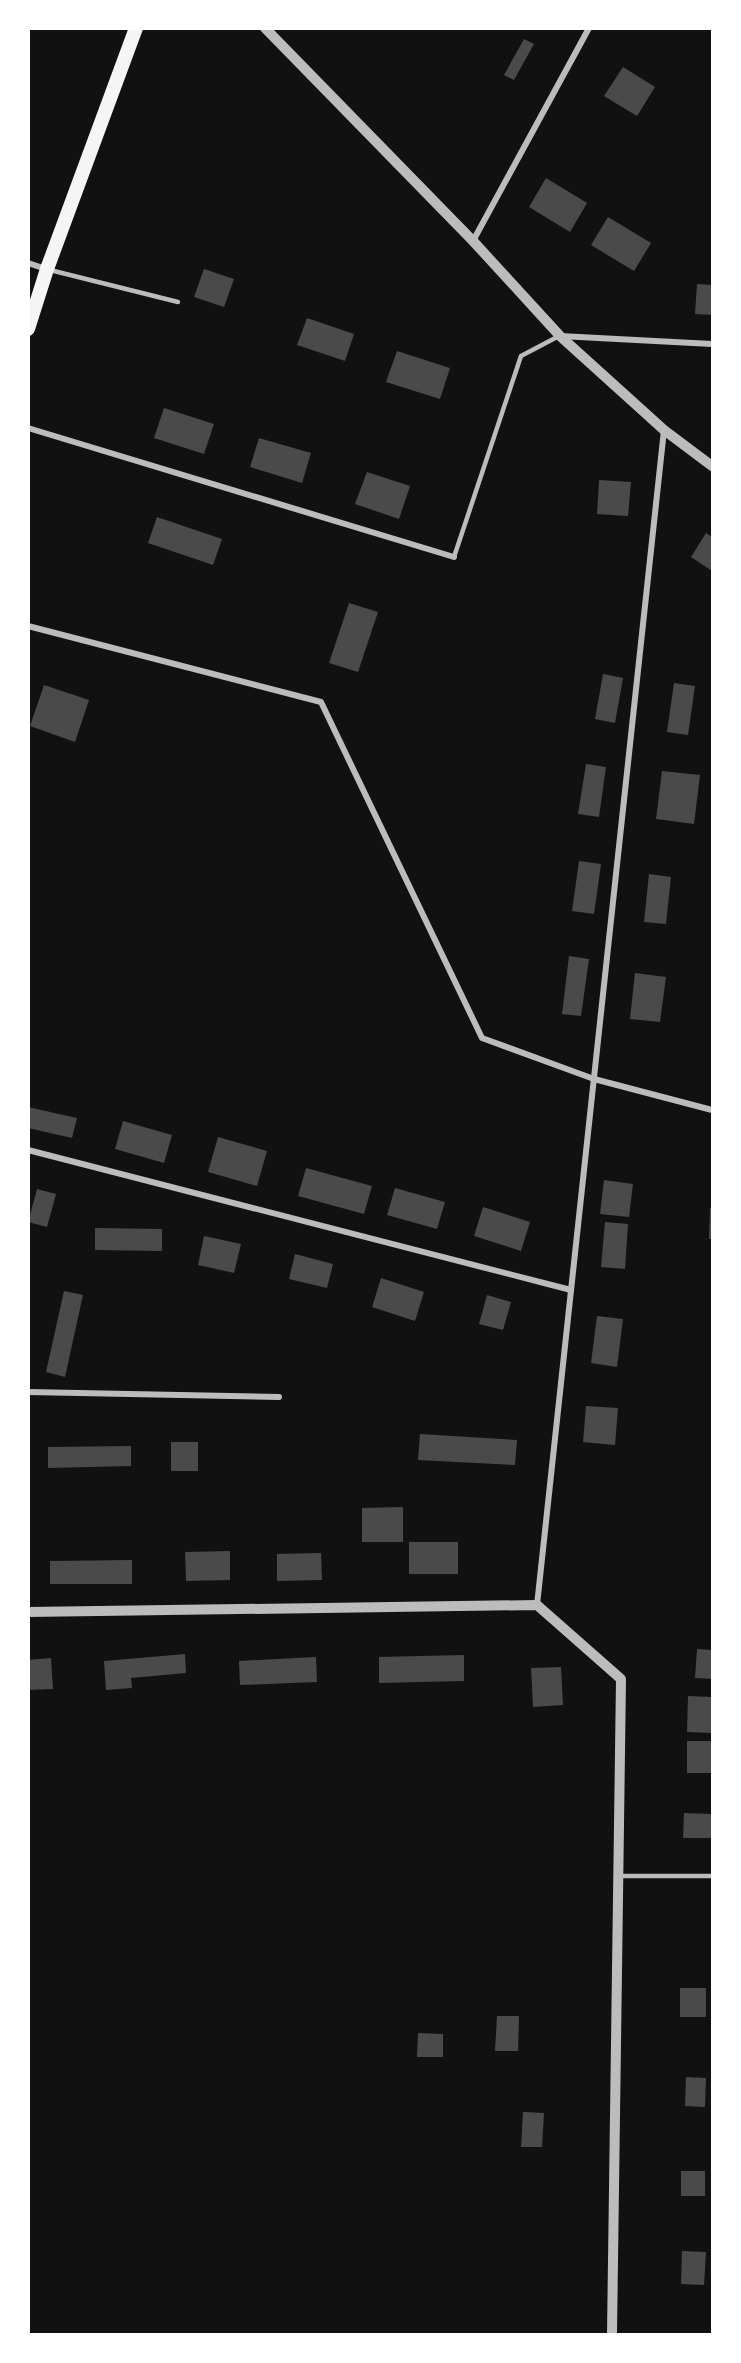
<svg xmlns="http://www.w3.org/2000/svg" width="741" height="2363" viewBox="0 0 741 2363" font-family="Commissioner,sans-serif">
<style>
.building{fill:#4a4a4a}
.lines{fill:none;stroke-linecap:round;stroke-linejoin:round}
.service{stroke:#bcbcbc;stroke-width:4.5}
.minor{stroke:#bcbcbc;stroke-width:6}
.tertiary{stroke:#bcbcbc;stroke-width:10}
.primary{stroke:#f5f5f5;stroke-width:14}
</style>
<rect width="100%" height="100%" fill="#111"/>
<!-- building -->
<g class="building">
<path d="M524 39 534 44 514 80 504 75Z"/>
<path d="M623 67 655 87 637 116 604 96Z"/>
<path d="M546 178 587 203 570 232 529 207Z"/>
<path d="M608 217 651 243 634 271 591 245Z"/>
<path d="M204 269 234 279 224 307 194 297Z"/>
<path d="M697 284 712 285V315L695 314Z"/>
<path d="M307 318 354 334 345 361 297 345Z"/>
<path d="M397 351 450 368 440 399 386 382Z"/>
<path d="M164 408 214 424 204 454 154 438Z"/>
<path d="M259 438 311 453 302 483 250 467Z"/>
<path d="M367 472 410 486 399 519 355 504Z"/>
<path d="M599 480 631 482 628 516 597 514Z"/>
<path d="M157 517 222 539 213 565 148 543Z"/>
<path d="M706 533 712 537V571L691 557Z"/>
<path d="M349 603 378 612 358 672 329 663Z"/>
<path d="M603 674 623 678 615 723 595 719Z"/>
<path d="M674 683 695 686 688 735 667 732Z"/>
<path d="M44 685 89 700 75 742 30 726Z"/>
<path d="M586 764 606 767 599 817 578 814Z"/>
<path d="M662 771 700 775 694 824 656 819Z"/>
<path d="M579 861 601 864 594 914 572 911Z"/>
<path d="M649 874 671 877 666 924 644 922Z"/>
<path d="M569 956 589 959 581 1016 562 1014Z"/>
<path d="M635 973 666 977 660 1022 630 1019Z"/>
<path d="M28 1107 77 1118 72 1138 28 1128Z"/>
<path d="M123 1121 172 1135 164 1163 115 1149Z"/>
<path d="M218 1137 267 1151 257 1186 208 1172Z"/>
<path d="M306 1168 372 1186 364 1214 298 1196Z"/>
<path d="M604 1180 633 1184 629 1217 600 1214Z"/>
<path d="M395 1188 445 1202 437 1229 387 1215Z"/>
<path d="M37 1189 56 1194 47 1227 28 1222Z"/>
<path d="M483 1207 530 1222 521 1251 474 1236Z"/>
<path d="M710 1208H712V1239H709Z"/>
<path d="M605 1222 628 1224 625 1269 601 1267Z"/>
<path d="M95 1228 162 1229V1251L95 1250Z"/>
<path d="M204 1236 241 1244 234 1273 198 1265Z"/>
<path d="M295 1254 333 1264 327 1288 289 1279Z"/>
<path d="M381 1278 424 1292 415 1321 372 1307Z"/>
<path d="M64 1291 83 1295 65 1377 46 1372Z"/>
<path d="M487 1295 511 1302 503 1330 479 1324Z"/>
<path d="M597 1316 623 1319 617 1367 591 1363Z"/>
<path d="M586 1406 618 1408 615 1445 583 1442Z"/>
<path d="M420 1434 517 1440 515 1465 418 1460Z"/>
<rect x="171" y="1442" width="27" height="29"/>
<path d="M131 1446V1466L48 1468V1447Z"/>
<path d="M403 1507V1542H362V1508Z"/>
<rect x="409" y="1542" width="49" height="32"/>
<path d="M230 1551V1580L186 1581 185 1552Z"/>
<path d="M321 1553 322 1580 277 1581V1554Z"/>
<path d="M132 1560V1584H50V1561Z"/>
<path d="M697 1649 712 1650V1679L695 1678Z"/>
<path d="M185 1654 186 1673 131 1678 132 1688 106 1690 104 1661Z"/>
<path d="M464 1655V1681L379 1683V1657Z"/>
<path d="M316 1657 317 1682 240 1685 239 1661Z"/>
<path d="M51 1658 53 1689 28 1690V1660Z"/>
<path d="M561 1667 563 1705 533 1707 531 1668Z"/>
<path d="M688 1696 712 1697V1733L687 1732Z"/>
<rect x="687" y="1741" width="25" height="32"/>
<path d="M684 1813 712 1814V1838H683Z"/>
<rect x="680" y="1988" width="26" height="29"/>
<path d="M497 2016H519L518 2051H495Z"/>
<path d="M418 2033 443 2034V2057H417Z"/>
<path d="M686 2077 706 2078 705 2107 685 2106Z"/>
<path d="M523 2112 544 2113 542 2147H521Z"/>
<rect x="681" y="2171" width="24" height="25"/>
<path d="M682 2251 706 2252 704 2285 681 2284Z"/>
</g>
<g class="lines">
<!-- service -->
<g class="service">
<path d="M50 270 178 302"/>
<path d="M454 557 521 356 559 336"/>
<path d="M619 1876H712"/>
</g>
<!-- minor -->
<g class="minor">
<path d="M473 241 589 28"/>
<path d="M28 263 46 269"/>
<path d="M560 336 712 344"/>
<path d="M28 428 454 557"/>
<path d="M28 626 321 702 482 1038 594 1079 712 1110"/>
<path d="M28 1150 571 1290"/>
<path d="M28 1392 279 1397"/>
<path d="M537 1605 664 430"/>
</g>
<!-- tertiary -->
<g class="tertiary">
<path d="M265 28 473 241 560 336 664 430 712 466"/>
<path d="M28 1612 537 1605 621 1679 612 2334"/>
</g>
<!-- primary -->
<path class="primary" d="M28 329 47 269 136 28"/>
</g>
<!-- border -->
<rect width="741" height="2363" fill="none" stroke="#ffffff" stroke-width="60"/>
</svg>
